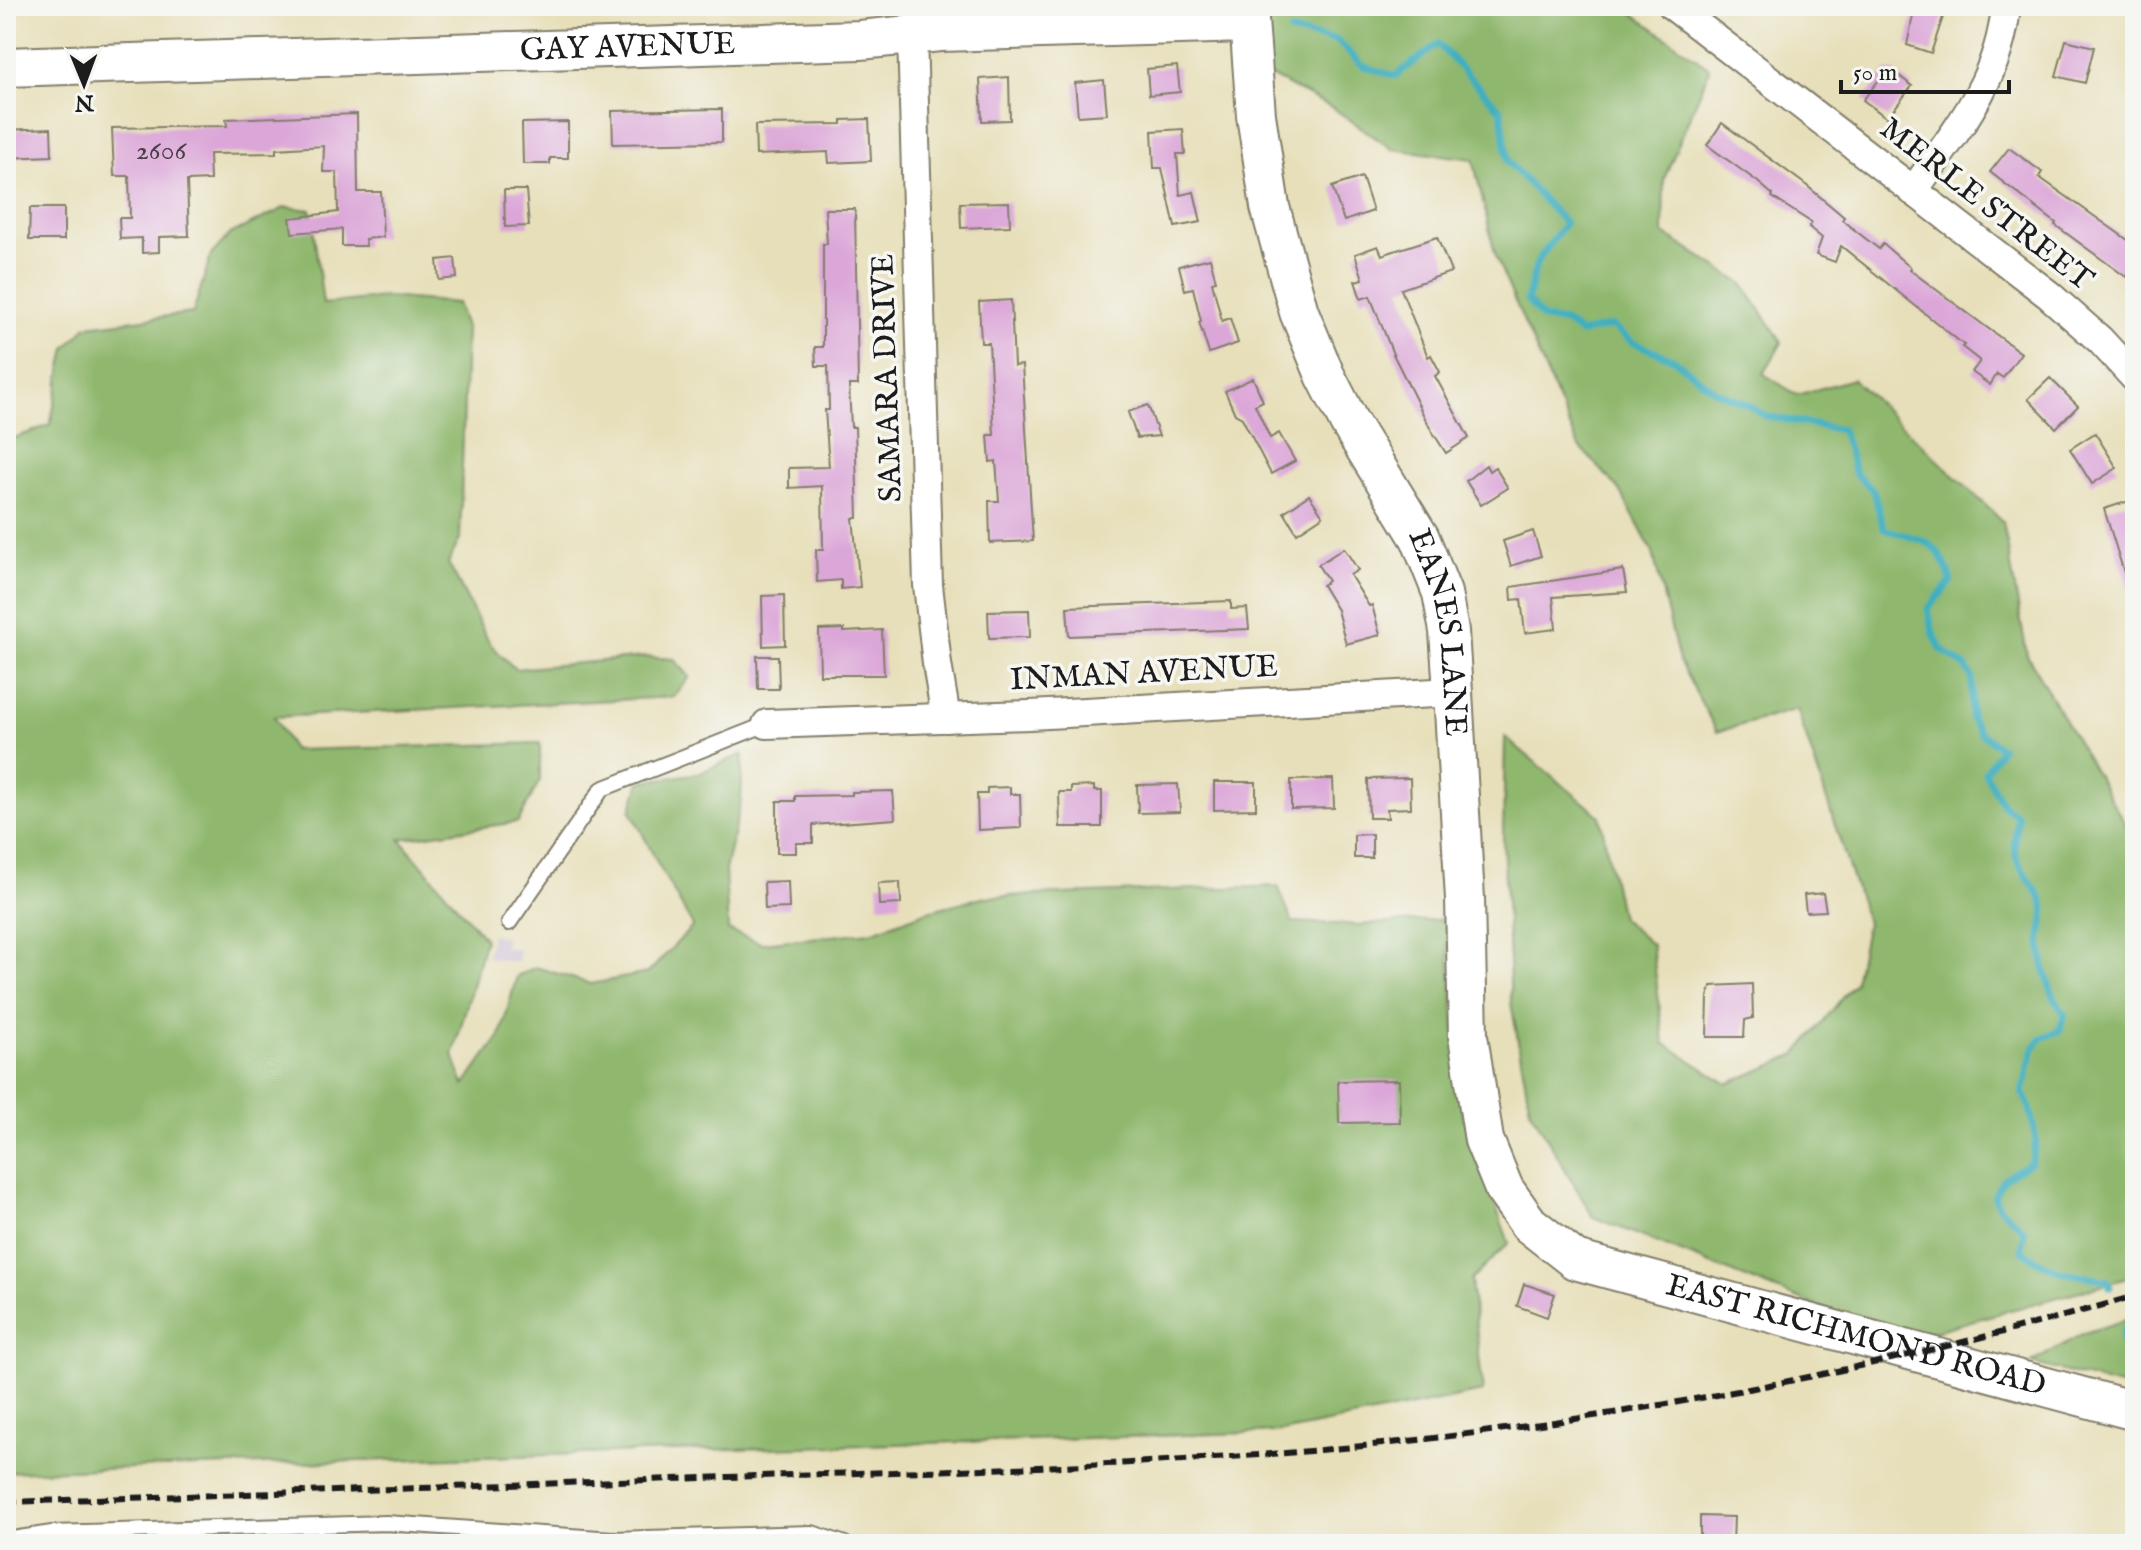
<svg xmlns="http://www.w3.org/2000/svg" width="2141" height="1550" viewBox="0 0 2141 1550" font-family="'IM FELL English',serif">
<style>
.industrial{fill:#cdbed2}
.forest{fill:#8fb76d;stroke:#566a44;stroke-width:2}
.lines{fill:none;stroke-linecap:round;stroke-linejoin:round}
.stream{stroke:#41afbe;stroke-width:7}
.building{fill:#dba6d8}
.lane-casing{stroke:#827e6a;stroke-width:18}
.street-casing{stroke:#827e6a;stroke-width:32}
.secondary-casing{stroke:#827e6a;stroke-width:42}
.lane{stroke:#fff;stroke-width:14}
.street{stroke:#fff;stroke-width:28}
.secondary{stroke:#fff;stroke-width:38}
.rail{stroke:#1c1c1c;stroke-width:6;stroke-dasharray:12 6;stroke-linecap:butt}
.labels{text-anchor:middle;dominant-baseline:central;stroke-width:7;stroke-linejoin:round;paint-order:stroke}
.number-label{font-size:28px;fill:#4c3e4b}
.street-label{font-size:32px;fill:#1c1c1c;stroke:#f6f6f2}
</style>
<rect width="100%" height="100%" fill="#f6f6f2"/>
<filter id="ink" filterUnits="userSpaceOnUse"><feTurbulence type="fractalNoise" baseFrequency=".0125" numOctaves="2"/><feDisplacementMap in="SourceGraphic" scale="16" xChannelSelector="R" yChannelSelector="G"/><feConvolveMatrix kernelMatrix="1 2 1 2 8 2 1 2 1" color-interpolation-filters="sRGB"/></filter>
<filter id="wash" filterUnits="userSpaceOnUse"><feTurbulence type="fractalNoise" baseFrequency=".006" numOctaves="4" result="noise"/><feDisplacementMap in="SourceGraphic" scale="32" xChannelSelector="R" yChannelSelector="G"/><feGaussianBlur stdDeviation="1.8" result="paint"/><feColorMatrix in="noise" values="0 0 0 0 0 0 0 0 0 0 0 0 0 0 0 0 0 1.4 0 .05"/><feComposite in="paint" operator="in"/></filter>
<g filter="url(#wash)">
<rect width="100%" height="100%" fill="#e7dfb9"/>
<!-- industrial -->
<path class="industrial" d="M491 934 506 937 504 947 519 949 517 963 487 957Z"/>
<!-- forest -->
<g class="forest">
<path d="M1263 6H1622L1710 68 1664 179 1663 233 1743 284 1782 342 1764 374 1797 395 1853 379 2003 522 2027 655 2135 841V1276L1902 1340 1593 1217 1530 1109 1511 1002 1503 838 1505 737 1600 816 1621 918 1652 945 1664 1043 1727 1084 1796 1055 1855 982 1867 923 1797 709 1717 732 1679 661 1653 553 1619 489 1578 445 1496 258 1473 159 1392 149 1333 108 1268 75Z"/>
<path d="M286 207 311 210 323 304 385 297 457 303 466 330 460 539 448 563 490 644 515 669 645 657 674 659 690 677 674 697 274 717 293 750 540 743V780L518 822 400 839 485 939 453 1055 464 1085 500 1036 517 976 536 967 591 984 648 973 693 926 659 866 631 811 640 782 699 773 743 754 741 801 725 870 728 930 761 943 871 932 928 911 983 897 1278 886 1292 922 1361 925 1446 919 1463 1116 1509 1243 1471 1280 1483 1392 1282 1432 6 1472V441L50 425 66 348 87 326 193 313 211 255 230 234Z"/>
<path d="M2135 1317V1390L2031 1363 2084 1333Z"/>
</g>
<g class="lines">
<!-- stream -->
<g class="stream">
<path d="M1291 32 1336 40 1363 66 1395 76 1438 44 1501 110 1508 162 1565 223 1537 262 1527 300 1543 319 1565 322 1580 333 1612 326 1632 342 1673 359 1715 391 1747 404 1765 416 1842 430 1856 475 1873 490 1884 529C1924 542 1938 537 1951 581L1928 609 1933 633 1941 649 1966 667 1972 678 1971 718 1980 733 2001 748 1985 773 2003 805 2017 815C2018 827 2012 840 2015 852 2019 873 2039 886 2044 907 2046 917 2041 929 2041 938 2040 960 2051 999 2065 1014L2059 1031 2042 1038 2034 1048 2028 1068 2023 1094 2030 1108 2036 1141 2031 1162 2003 1179 1994 1196 1999 1207 2024 1230 2022 1250C2050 1272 2072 1275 2107 1280L2110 1287"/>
<path d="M2125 1328 2123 1338 2135 1393"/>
</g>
</g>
<g id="blocks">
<!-- building -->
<g class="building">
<path d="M1915 6 1944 14 1931 53 1907 45Z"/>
<path d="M2066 40 2094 47 2085 83 2056 76Z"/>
<path d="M1177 66 1180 92 1149 95 1147 69Z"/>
<path d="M1886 71H1893L1912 86 1887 118 1863 100Z"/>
<path d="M1009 77 1010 120 982 121 980 79Z"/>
<path d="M1104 80 1107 114 1078 116 1075 83Z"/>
<path d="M722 109V142L613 144 612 111Z"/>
<path d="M357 114 358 192H381L383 237 365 239 366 246H342V229L292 233 290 218 338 212 337 172H323L324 146 276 149V153L209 154 210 180 187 181 189 236 159 237V252L142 253V238L120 239 119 218H130L129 176H114L112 128 227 126 226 119Z"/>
<path d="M869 119 871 161 829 163 828 152 756 155 755 125 842 124V120Z"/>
<path d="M568 122V158H550V164H523L522 123Z"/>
<path d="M1722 123 1806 185 1844 217 1842 220 1879 249 1883 244 1911 268 1910 270 2021 353 2003 378 1997 374 1990 385 1972 372 1980 361 1962 347 1964 345 1841 246 1835 262 1816 255 1822 238 1809 227 1812 223 1772 197 1773 195 1758 182 1707 145Z"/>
<path d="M51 128 52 156 6 158V130Z"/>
<path d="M1183 129 1185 154H1177L1180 195 1194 192 1201 222 1175 227 1162 168H1154L1152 131Z"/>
<path d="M2009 148 2042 172 2039 177 2135 245V266L2126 277 2055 225 2056 223 1990 172Z"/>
<path d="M1362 177 1373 211 1344 221 1332 187Z"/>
<path d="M504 190H526L529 226 505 227Z"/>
<path d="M1009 202 1010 226 961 228 960 203Z"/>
<path d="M30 208H64V240H29Z"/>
<path d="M825 209H855L858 385H849L851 427H855L858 518H853L860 587 841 589V580L817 582 816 550H823L822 486 789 488V468L829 467 825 410H829L828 366H816L815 347H823V244H827Z"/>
<path d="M1437 237 1451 272 1401 289 1428 357 1431 355 1440 372 1435 376 1469 438 1446 453 1430 428 1393 354 1370 296 1361 299 1355 281 1363 279 1355 254 1378 246 1382 255Z"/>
<path d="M455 258 457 278 439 280 437 260Z"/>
<path d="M1210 258 1216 281 1212 282 1222 321 1230 318 1238 343 1209 353 1199 322 1201 321 1193 288 1185 290 1179 266Z"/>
<path d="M1011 300 1014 366 1022 365 1033 541 990 543 989 501H999L996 461 990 462 988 435H994L989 343H981L979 302Z"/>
<path d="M1253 378 1263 401 1255 405 1270 438 1279 433 1295 461 1271 474 1242 418 1235 414 1225 391Z"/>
<path d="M2050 378 2078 406 2056 428 2028 399Z"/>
<path d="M1148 405 1159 436 1137 438 1128 412Z"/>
<path d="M2095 433 2117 468 2092 484 2070 449Z"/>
<path d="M1486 465 1489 471 1495 467 1508 488 1481 505 1466 481Z"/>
<path d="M1309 495 1323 516 1297 533 1284 512Z"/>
<path d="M2135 499V595H2131L2104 509Z"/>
<path d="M1533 531 1541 556 1511 566 1503 541Z"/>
<path d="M1344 548 1358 570 1350 575 1369 606 1372 605 1380 635 1346 644 1337 610 1322 585 1328 581 1318 565Z"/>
<path d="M1623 570 1627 592 1553 597 1556 629 1525 633 1521 599 1512 600 1511 587Z"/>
<path d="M784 595 785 645 763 646 762 596Z"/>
<path d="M1231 601V609L1247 608 1249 629 1069 636 1067 607Z"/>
<path d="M1029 610 1030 637 989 638 988 611Z"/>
<path d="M844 629V632L882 630 884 675H820L819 630Z"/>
<path d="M757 656H778L779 689H758Z"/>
<path d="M1410 778 1411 808 1387 809 1388 818H1369L1368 779Z"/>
<path d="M1333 779 1334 808 1291 809V780Z"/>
<path d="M1214 782H1256V809L1214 810Z"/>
<path d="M1178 784 1180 812 1138 813 1137 785Z"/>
<path d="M1094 786V791H1102V827H1060L1059 792H1071V787Z"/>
<path d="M1010 787V794H1020L1021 828 978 830 977 794H987V788Z"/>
<path d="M893 791 895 819 813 825V843H796V853H777V801H795V796L852 795V792Z"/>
<path d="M1372 834V858H1354V835Z"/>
<path d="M788 881 789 908 765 909 764 882Z"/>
<path d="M900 882 901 904 879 905 878 883Z"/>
<path d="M1823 893 1826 911 1806 912 1804 895Z"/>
<path d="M1752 984 1753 1018 1745 1020 1744 1037H1707L1708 997 1711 986Z"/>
<path d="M1399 1080 1400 1122 1339 1123 1338 1081Z"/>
<path d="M1524 1284 1555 1294 1547 1317 1517 1306Z"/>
<path d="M1700 1516 1734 1517 1733 1544H1700Z"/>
</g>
</g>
</g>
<g filter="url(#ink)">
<use href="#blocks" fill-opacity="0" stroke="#827e6a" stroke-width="2"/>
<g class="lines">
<defs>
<g id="lane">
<path d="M509 923 602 789 767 724"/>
<path d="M6 1540 52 1533 386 1523 613 1539 812 1533 845 1544"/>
</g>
<g id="street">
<path d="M1673 6 2049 295 2100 340 2135 378"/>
<path d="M912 35 928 585 937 664 946 718"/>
<path d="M1913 191C1955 132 2000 81 2006 6"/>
<path d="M767 724 1030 715 1453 692"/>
</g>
<g id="secondary">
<path id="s1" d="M1248 6 1256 115 1270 207 1299 312 1325 375 1349 422 1420 538 1442 593 1449 631 1453 692 1465 899 1468 1036 1484 1140 1504 1189 1529 1224 1575 1260 2135 1411"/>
<path id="s2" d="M6 67 860 40 940 32 1248 23"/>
</g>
</defs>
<!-- lane casing -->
<use href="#lane" class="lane-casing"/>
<!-- street casing -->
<use href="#street" class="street-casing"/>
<!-- secondary casing -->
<use href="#secondary" class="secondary-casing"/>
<!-- lane -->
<use href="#lane" class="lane"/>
<!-- street -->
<use href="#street" class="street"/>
<!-- secondary -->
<use href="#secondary" class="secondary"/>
<!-- rail -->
<path class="rail" d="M6 1502C247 1494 487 1486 728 1477 940 1470 1152 1467 1363 1446 1624 1419 1883 1369 2135 1296"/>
</g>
</g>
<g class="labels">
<!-- number labels -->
<g class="number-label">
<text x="161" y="151">2606</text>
</g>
<!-- street labels -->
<g class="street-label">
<text stroke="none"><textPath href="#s2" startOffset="622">GAY AVENUE</textPath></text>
<text transform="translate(1986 205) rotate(38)">MERLE STREET</text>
<text transform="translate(888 378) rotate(-92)">SAMARA DRIVE</text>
<text stroke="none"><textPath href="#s1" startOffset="666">EANES LANE</textPath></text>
<text transform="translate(1144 674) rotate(-3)">INMAN AVENUE</text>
<text stroke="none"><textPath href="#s1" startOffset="1622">EAST RICHMOND ROAD</textPath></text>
</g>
</g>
<!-- margin -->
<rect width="2141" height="1550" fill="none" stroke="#f6f6f2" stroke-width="32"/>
<!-- north arrow -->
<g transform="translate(84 84) rotate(179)" stroke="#f6f6f2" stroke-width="6" paint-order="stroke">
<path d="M0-6L14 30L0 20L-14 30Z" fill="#1c1c1c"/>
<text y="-12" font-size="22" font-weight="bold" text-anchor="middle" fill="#1c1c1c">N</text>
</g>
<!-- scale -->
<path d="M1841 80v12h168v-12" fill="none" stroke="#1c1c1c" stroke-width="4"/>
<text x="1853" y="80" font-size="24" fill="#1c1c1c" stroke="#f6f6f2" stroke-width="6" paint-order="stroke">50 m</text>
</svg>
